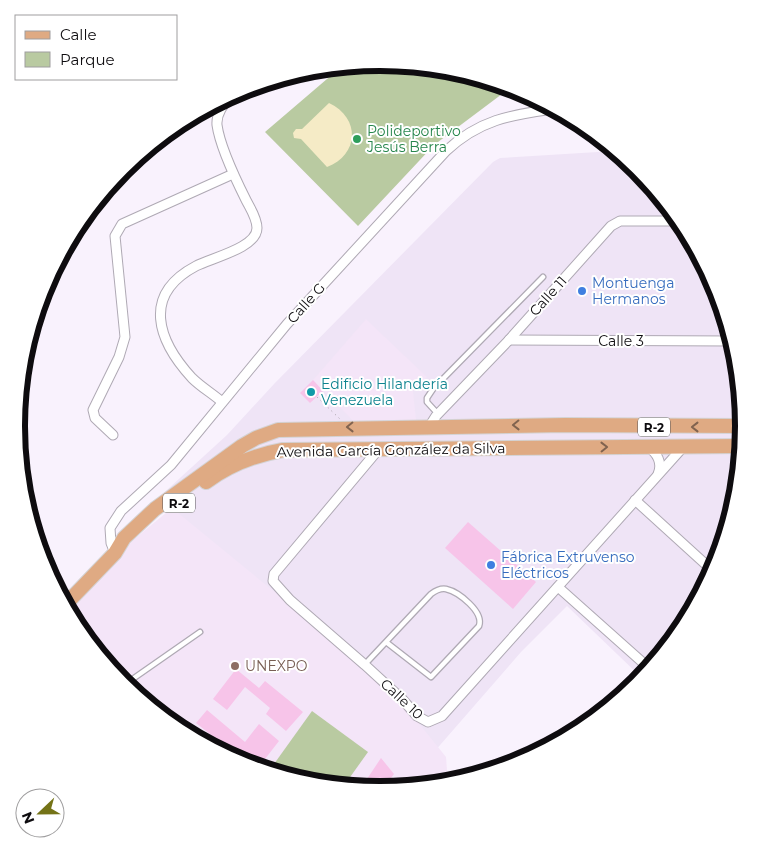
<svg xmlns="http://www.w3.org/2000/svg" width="760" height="853" viewBox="0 0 760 853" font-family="Montserrat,sans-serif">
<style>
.built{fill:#efe4f6}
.education{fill:#f4e5f8}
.green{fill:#b9caa1}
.sand{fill:#f5ebc6}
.building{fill:#f7c4e9}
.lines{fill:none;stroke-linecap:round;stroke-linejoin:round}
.lane-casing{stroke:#afa9b4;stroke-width:7}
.street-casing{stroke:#afa9b4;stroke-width:11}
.primary-casing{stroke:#d4d3d4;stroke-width:16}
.path{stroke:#a19ba3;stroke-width:1;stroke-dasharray:1 4;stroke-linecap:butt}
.lane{stroke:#fff;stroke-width:4.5}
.street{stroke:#fff;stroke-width:9}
.primary{stroke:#dfaa83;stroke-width:14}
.oneway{stroke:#81634f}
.leisure-dot{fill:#2e9e5b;stroke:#fff;stroke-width:2}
.shop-dot{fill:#3f7fe0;stroke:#fff;stroke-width:2}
.culture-dot{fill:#0f9aa8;stroke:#fff;stroke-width:2}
.education-dot{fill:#8d6e63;stroke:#fff;stroke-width:2}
.labels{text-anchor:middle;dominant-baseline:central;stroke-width:4;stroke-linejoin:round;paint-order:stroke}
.shield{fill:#fff;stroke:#565557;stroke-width:1}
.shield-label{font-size:12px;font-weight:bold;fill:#0e0c0f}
.leisure-label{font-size:14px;fill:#27864d;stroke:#fff;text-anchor:start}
.shop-label{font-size:14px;fill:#366cbe;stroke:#fff;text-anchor:start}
.street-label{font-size:14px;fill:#0e0c0f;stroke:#fff}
.culture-label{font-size:14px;fill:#0d838f;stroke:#fff;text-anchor:start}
.education-label{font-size:14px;fill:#785e54;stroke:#fff;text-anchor:start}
.rim{fill:none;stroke:#0e0c0f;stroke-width:6}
</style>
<rect width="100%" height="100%" fill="#f9f2fd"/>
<!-- built -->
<path class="built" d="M614 151 637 169 683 225 716 288 737 356 744 427 737 498 716 566 682 629 642 678 567 606 521 652 434 752 344 678 157 499 227 435 274 384 493 162 500 158Z"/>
<!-- education -->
<g class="education">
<path d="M366 319 427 377 413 391 416 420 353 421 313 380Z"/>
<path d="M172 508 343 648 400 700 446 757 448 784 380 790 309 783 241 762 178 729 123 684 77 628 65 605 105 563Z"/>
</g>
<!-- green -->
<g class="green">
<path d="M380 63 451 70 510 88 434 145 358 226 265 132 341 67Z"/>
<path d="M312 711 368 752 343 787 309 783 269 771Z"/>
</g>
<!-- sand -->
<path class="sand" d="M329 103C361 118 359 155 327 167L301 139 294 138 293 133 296 129H302Z"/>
<!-- building -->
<g class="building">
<path d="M313 380 323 391 310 403 300 393Z"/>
<path d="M468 522 536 582 513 609 445 548Z"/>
<path d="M236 669 259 688 265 681 303 712 286 731 266 714 270 708 245 687 227 710 213 699Z"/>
<path d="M207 710 245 742 259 724 279 741 258 768 249 765 196 723Z"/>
<path d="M381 758 394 774 385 786 387 790 367 789 363 785Z"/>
</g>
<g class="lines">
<defs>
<g id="lane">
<path d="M438 414 427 402V398L433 389 543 277"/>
<path d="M97 645 103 659"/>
<path d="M365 665 368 661 431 594C435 591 440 588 446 589 459 592 484 612 479 626L431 677 386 642"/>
<path d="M124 685 200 632"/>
</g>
<g id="street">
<path d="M509 340 732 341"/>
<path d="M222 402C213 394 201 387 192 378 158 341 141 295 196 266 211 258 257 248 257 228 257 218 250 208 246 200 236 180 220 147 217 125 216 113 224 104 231 96"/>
<path d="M429 427 436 416 509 340 611 226 620 221H680"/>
<path d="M113 435 95 418 93 410 119 357 125 337 115 236 122 224 233 174"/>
<path d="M648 447C657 453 663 463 658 474"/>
<path d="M378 450 274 574 273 581 290 600 365 665 402 699 417 716 428 722 442 716 684 446"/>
<path d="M635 500 713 571"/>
<path d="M115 553 111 543 110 528 121 511 171 465 287 324 446 151C479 120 510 115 553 109"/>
<path d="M558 587 650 669"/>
</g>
<g id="primary">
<path d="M206 482C229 465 255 455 283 450L742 446"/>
<path d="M65 605 115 553 124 538 155 509 242 446 256 438 278 430 565 425 744 426"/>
</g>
</defs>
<!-- lane casing -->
<use href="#lane" class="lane-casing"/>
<!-- street casing -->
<use href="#street" class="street-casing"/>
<!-- primary casing -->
<use href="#primary" class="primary-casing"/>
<!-- path -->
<path class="path" d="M317 397 340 419"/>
<!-- lane -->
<use href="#lane" class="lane"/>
<!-- street -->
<use href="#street" class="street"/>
<!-- primary -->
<use href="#primary" class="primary"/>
</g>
<!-- one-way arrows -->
<defs><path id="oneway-chevron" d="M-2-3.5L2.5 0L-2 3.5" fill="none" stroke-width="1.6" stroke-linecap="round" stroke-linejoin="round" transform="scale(1.25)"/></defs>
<g class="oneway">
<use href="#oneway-chevron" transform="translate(516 425) rotate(179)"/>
<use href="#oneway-chevron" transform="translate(350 427) rotate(179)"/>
<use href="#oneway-chevron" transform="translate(695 427) rotate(180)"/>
<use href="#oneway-chevron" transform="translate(604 447) rotate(-1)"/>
</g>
<!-- markers -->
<circle class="leisure-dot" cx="357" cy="139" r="5"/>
<g class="shop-dot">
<circle cx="582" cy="291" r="5"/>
<circle cx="491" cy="565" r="5"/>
</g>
<circle class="culture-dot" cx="311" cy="392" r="5"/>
<circle class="education-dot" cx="235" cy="666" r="5"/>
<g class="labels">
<!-- shield labels -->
<g class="shield">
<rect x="638" y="417.5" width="32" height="19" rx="4"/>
<rect x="163" y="493.5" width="32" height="19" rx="4"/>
</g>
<g class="shield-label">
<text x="654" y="427">R-2</text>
<text x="179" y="503">R-2</text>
</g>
<!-- leisure labels -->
<g class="leisure-label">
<text x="367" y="131">Polideportivo<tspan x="367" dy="16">Jesús Berra</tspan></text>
</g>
<!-- shop labels -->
<g class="shop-label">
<text x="592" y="283">Montuenga<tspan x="592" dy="16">Hermanos</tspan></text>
<text x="501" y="557">Fábrica Extruvenso<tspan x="501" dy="16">Eléctricos</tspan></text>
</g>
<!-- street labels -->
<g class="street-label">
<text transform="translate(548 296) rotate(-48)">Calle 11</text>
<text transform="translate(306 303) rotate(-48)">Calle G</text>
<text x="621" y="341">Calle 3</text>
<text transform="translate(391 450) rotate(-1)">Avenida García González da Silva</text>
<text transform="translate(402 699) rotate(43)">Calle 10</text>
</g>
<!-- culture labels -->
<g class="culture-label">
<text x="321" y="384">Edificio Hilandería<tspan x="321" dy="16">Venezuela</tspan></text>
</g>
<!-- education labels -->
<g class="education-label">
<text x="245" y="666">UNEXPO</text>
</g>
</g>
<!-- crop -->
<path d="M0 0H760V853H0ZM25 426a355 355 0 1 1 710 0a355 355 0 1 1-710 0Z" fill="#fff" fill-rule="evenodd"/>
<path class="rim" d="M25 426a355 355 0 1 1 710 0a355 355 0 1 1-710 0Z"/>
<!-- legend -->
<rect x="15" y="15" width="162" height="65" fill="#ffffff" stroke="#9f9e9f"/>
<rect x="25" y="31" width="25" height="8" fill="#dfaa83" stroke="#9f9e9f"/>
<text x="60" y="40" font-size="15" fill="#0e0c0f">Calle</text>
<rect x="25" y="52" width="25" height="15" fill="#b9caa1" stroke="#9f9e9f"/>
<text x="60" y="65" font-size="15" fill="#0e0c0f">Parque</text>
<!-- north arrow -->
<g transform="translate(40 813) rotate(248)"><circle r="24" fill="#ffffff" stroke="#9f9e9f"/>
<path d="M0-4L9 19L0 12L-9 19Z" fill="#747317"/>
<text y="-8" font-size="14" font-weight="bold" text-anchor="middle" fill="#0e0c0f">N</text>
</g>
</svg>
